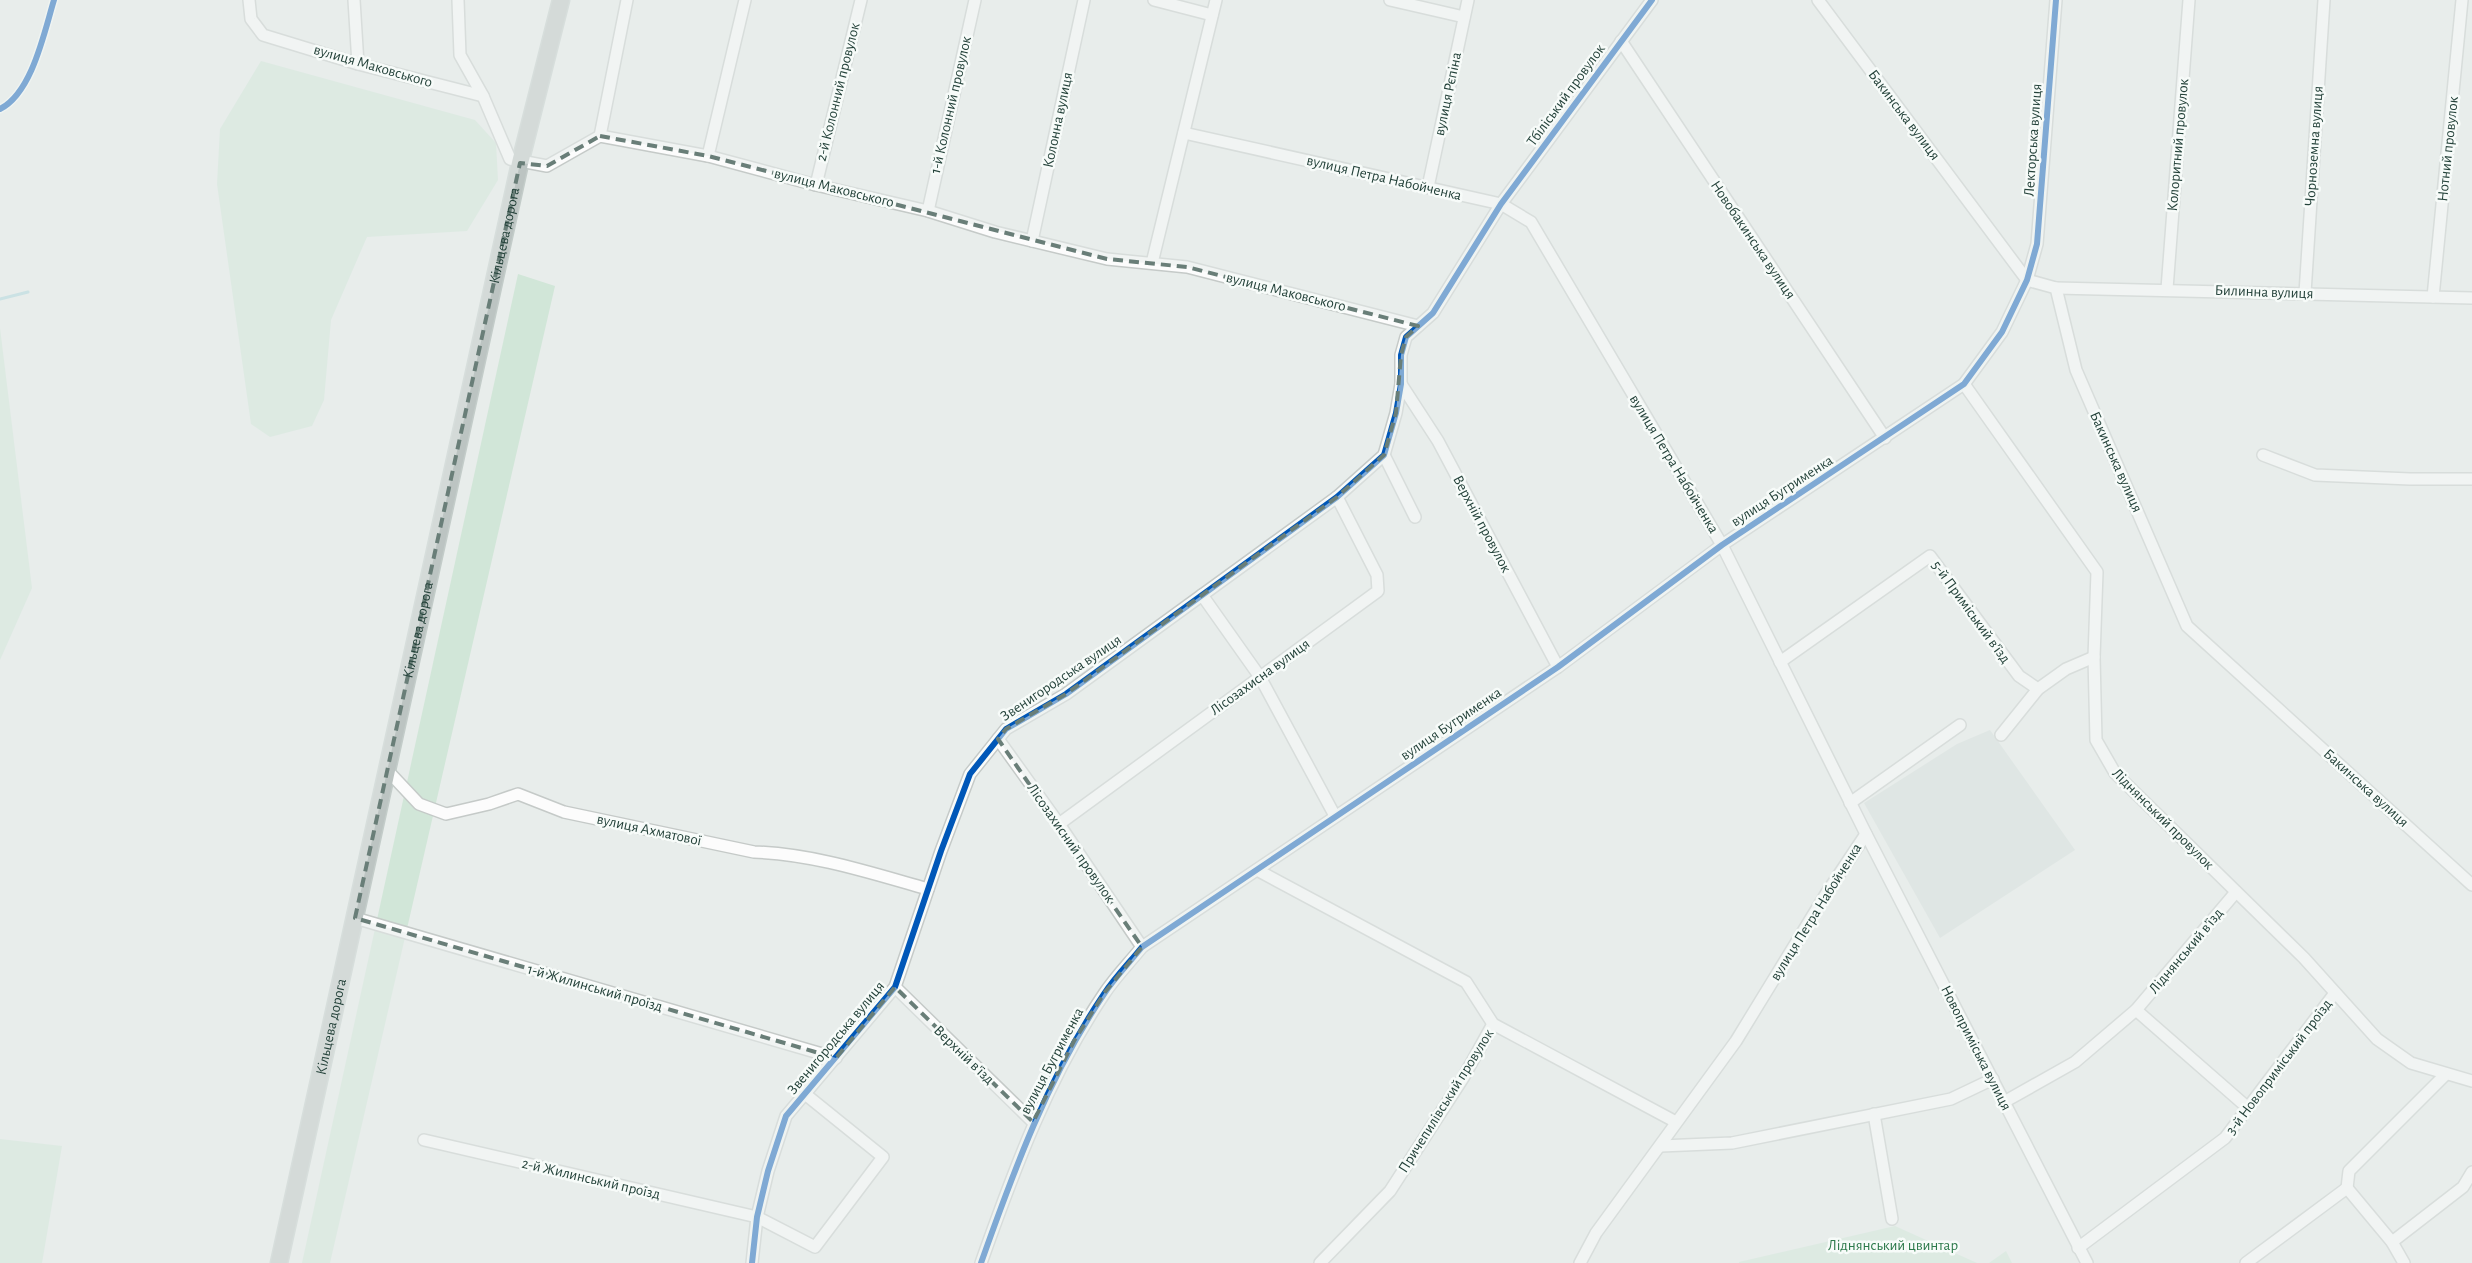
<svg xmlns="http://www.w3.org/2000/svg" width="2472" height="1263" viewBox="0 0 2472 1263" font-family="'Alegreya Sans',sans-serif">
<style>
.built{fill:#d6dedb}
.green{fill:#d1e6d8}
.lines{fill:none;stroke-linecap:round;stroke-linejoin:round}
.stream{stroke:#a9d4db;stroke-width:3}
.minor-casing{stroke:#c5cac8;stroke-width:14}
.highway-casing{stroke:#c3ccc9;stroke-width:19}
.minor{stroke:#fcfcfc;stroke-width:11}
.highway{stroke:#bcc4c2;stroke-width:16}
.cycleway-casing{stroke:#f7fbf9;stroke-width:9}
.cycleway{stroke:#0057b8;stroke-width:6}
.marked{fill:none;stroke:#697e78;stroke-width:4;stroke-dasharray:10 6;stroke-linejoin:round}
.labels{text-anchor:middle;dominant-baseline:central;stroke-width:5;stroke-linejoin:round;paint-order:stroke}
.street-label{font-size:15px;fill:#24423a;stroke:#f7fbf9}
.park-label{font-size:15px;fill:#2d7a4b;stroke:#f7fbf9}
</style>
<rect width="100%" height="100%" fill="#e8edeb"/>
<!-- built -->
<path class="built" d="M1990 730 2075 850 1940 938 1864 803 1957 744Z"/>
<!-- green -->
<g class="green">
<path d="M261 61 475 120 496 143 498 180 467 231 367 237 331 320 324 400 312 426 270 437 251 424 217 184 220 129Z"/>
<path d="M518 274 555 286 330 1263H302Z"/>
<path d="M0 328 32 588 0 660Z"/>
<path d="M0 1139 62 1146 42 1263H0Z"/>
<path d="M1895 1226 1977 1263H1739V1262Z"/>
<path d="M2006 1251 2012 1263H1989Z"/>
</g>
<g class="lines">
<!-- stream -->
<path class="stream" d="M0 299 28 292"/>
<defs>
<g id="minor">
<path d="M249 0 251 19 263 35 358 64 483 96"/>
<path d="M354 0 358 64"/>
<path d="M458 0 460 55 483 96 510 159 547 166 600 136 708 156 816 185 928 211 995 232 1107 259 1187 267 1418 326"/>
<path d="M1154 0 1212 15"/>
<path d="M1390 0 1464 17"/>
<path d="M1818 0 2027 280 2056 288 2076 370 2187 626 2472 885"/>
<path d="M1621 41 1885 438"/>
<path d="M1184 133 1501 204 1531 222 1722 545 1866 834 2087 1263"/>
<path d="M600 136 627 0"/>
<path d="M708 156 745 0"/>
<path d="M816 185 861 0"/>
<path d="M1428 187 1468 0"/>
<path d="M928 211 975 0"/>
<path d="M1032 241 1084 0"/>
<path d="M1152 263 1216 0"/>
<path d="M2056 288 2472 298"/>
<path d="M2167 289 2189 0"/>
<path d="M2305 293 2324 0"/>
<path d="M2433 297 2462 0"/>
<path d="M1401 384 1438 441 1558 667"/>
<path d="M1964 384 2097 572 2094 657 2096 740 2115 773 2304 958 2377 1039 2411 1063 2472 1081"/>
<path d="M1384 455 1415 517"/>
<path d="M2263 455 2315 475 2410 479H2472"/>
<path d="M1202 595 1260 677 1335 816"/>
<path d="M1780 662 1930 556 2019 676 2038 689"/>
<path d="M2001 735 2038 689 2066 669 2094 657"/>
<path d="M998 739 1059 824 1142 947"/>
<path d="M387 770 419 804 446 814 489 804 518 794 564 812 754 852C814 854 871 873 928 889"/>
<path d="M1850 803 1960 725"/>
<path d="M1059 824 1378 591 1377 575 1337 497"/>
<path d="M1257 870 1466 982 1493 1024 1676 1122"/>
<path d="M355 918 836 1058"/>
<path d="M895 987 1033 1122"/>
<path d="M2136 1010 2248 1108"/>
<path d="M2004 1102 2075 1062 2136 1010 2236 892"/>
<path d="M1874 1114 1892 1219"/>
<path d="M424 1140 757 1217 815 1247 883 1157 805 1094"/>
<path d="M1661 1146 1732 1143 1951 1099 1993 1079"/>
<path d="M2347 1188 2349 1171 2446 1074"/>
<path d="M2392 1242 2463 1187 2472 1172"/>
<path d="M2078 1248 2225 1138 2335 993"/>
<path d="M752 1263 757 1217 768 1171 786 1116 895 987 941 851 970 774 1006 729 1066 694 1337 497 1384 455 1396 413 1401 384V355L1406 337 1433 313 1501 204 1652 0"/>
<path d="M981 1263C1014 1170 1048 1077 1104 994 1115 977 1130 962 1142 947L1558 667 1722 545 1964 384 2002 332 2027 280 2037 244 2056 0"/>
<path d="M1320 1263 1390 1191 1463 1078 1493 1024"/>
<path d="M1580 1263 1596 1233 1736 1041 1826 894 1866 834"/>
<path d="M2246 1263 2347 1188 2392 1242 2404 1263"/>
</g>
<g id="highway">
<path id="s1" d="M279 1263 520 163 561 0"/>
</g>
</defs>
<!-- minor casing -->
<use href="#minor" class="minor-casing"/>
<!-- highway casing -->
<use href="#highway" class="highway-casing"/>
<!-- minor -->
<use href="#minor" class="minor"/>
<!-- highway -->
<use href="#highway" class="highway"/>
<defs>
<g id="cycleway">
<path d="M0 109C32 93 44 33 54 0"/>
<path d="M752 1263 757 1217 768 1171 786 1116 895 987 941 851 970 774 1006 729 1066 694 1337 497 1384 455 1396 413 1401 384V355L1406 337 1433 313 1501 204 1652 0"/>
<path d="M981 1263C1014 1170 1048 1077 1104 994 1115 977 1130 962 1142 947L1558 667 1722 545 1964 384 2002 332 2027 280 2037 244 2056 0"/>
</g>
</defs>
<!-- cycleway casing -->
<use href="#cycleway" class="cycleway-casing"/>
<!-- cycleway -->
<use href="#cycleway" class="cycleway"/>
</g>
<!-- marked area -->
<path d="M0 0H2472V1263H0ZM600 136 708 156 1107 259 1187 267 1418 326 1406 337 1401 355 1396 413 1384 455 1337 497 1066 694 1006 729 998 739 1142 947 1105 992 1074 1041 1033 1122 895 987 836 1058 355 918 520 163 547 166Z" fill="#e8edeb" fill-opacity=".55" fill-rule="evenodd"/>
<path class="marked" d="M600 136 708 156 1107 259 1187 267 1418 326 1406 337 1401 355 1396 413 1384 455 1337 497 1066 694 1006 729 998 739 1142 947 1105 992 1074 1041 1033 1122 895 987 836 1058 355 918 520 163 547 166Z"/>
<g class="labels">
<!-- street labels -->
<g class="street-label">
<text transform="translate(373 66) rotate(16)">вулиця Маковського</text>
<text transform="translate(838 92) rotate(-76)">2-й Колонний провулок</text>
<text transform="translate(1448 94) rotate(-78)">вулиця Рєпіна</text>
<text transform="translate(1566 95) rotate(-54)">Тбіліський провулок</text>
<text transform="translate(951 105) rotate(-77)">1-й Колонний провулок</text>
<text transform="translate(1904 115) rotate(53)">Бакинська вулиця</text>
<text transform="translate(1058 120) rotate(-78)">Колонна вулиця</text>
<text transform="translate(2033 140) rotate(-86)">Лекторська вулиця</text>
<text transform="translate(2178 145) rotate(-85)">Колоритний провулок</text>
<text transform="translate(2314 146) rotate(-86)">Чорноземна вулиця</text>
<text transform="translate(2448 149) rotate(-84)">Нотний провулок</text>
<text transform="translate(1384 178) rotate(13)">вулиця Петра Набойченка</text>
<text transform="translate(834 188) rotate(14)">вулиця Маковського</text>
<text stroke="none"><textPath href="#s1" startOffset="1052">Кільцева дорога</textPath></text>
<text transform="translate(1753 240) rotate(56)">Новобакинська вулиця</text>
<text transform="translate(1286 292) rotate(14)">вулиця Маковського</text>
<text transform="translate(2264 292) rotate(2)">Билинна вулиця</text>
<text transform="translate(2116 462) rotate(66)">Бакинська вулиця</text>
<text transform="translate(1674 464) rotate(59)">вулиця Петра Набойченка</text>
<text transform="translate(1782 491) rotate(-33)">вулиця Бугрименка</text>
<text transform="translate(1482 524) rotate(62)">Верхній провулок</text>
<text transform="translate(1971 612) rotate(54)">5-й Приміський в’їзд</text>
<text stroke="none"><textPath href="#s1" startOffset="648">Кільцева дорога</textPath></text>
<text transform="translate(1260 677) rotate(-36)">Лісозахисна вулиця</text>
<text transform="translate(1061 678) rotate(-34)">Звенигородська вулиця</text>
<text transform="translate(1451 724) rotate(-34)">вулиця Бугрименка</text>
<text transform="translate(2366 788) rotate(42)">Бакинська вулиця</text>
<text transform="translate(2163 819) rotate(45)">Ліднянський провулок</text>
<text transform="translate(649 830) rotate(12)">вулиця Ахматової</text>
<text transform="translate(1071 843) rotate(55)">Лісозахисний провулок</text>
<text transform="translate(1816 912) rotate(-58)">вулиця Петра Набойченка</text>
<text transform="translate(2186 951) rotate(-50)">Ліднянський в’їзд</text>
<text transform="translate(595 988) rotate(16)">1-й Жилинський проїзд</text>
<text stroke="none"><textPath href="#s1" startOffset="242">Кільцева дорога</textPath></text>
<text transform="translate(836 1038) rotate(-50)">Звенигородська вулиця</text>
<text transform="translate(1976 1048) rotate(63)">Новоприміська вулиця</text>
<text transform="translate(964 1055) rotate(44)">Верхній в'їзд</text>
<text transform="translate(1052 1061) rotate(-62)">вулиця Бугрименка</text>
<text transform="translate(2279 1067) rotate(-53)">3-й Новоприміський проїзд</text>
<text transform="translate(1446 1101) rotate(-58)">Причепилівський провулок</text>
<text transform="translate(591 1179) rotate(13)">2-й Жилинський проїзд</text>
</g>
<!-- park labels -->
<g class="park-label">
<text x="1893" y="1245">Ліднянський цвинтар</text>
</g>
</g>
</svg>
